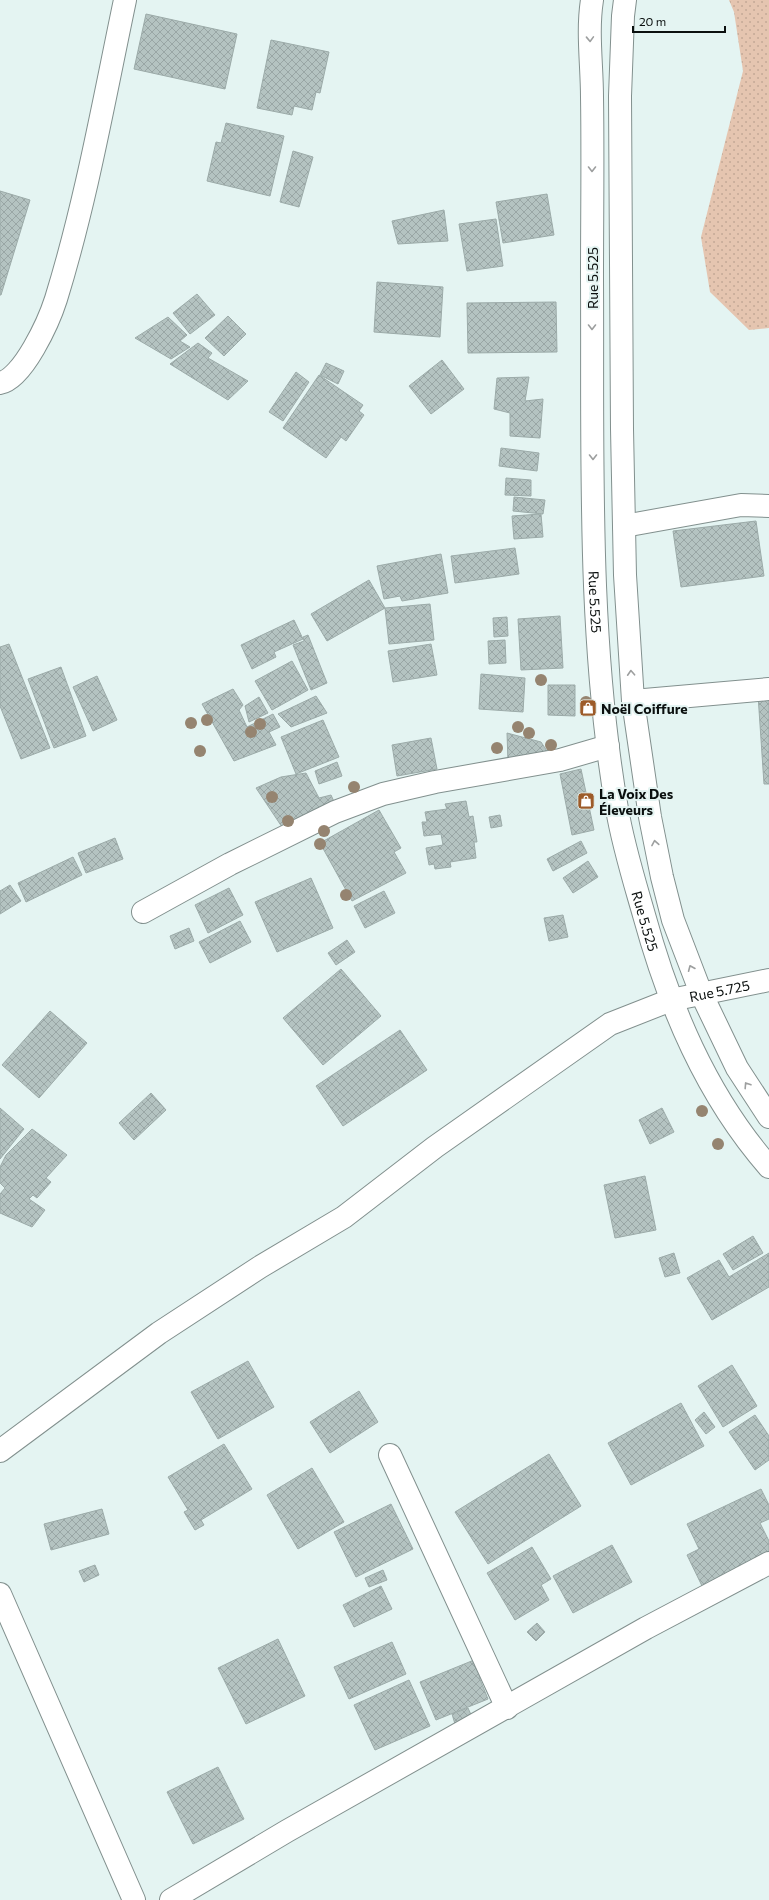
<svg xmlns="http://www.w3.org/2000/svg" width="769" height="1900" viewBox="0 0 769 1900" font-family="Commissioner,sans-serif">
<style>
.grass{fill:url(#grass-dots)}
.building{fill:url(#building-cross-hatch);stroke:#9caba9}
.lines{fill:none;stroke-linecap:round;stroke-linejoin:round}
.minor-casing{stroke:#82908e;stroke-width:24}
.minor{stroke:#fff;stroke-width:22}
.tree{fill:#958470}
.oneway{stroke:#9d9f9f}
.labels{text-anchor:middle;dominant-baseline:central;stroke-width:4;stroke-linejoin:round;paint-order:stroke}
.street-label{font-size:14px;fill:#0b100f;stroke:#e4f4f2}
.poi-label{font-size:14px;font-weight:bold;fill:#0b100f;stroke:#e4f4f2;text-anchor:start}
</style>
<defs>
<pattern id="grass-dots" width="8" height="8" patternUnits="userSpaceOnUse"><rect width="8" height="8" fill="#e5c5b0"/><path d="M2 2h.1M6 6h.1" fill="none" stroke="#c3a896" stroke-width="1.8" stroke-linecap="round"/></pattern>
<pattern id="building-cross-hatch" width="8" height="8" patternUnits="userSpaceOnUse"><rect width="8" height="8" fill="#b4c3c1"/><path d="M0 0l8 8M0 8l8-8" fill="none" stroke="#99a6a5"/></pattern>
</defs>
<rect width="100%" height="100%" fill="#e4f4f2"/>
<!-- grass -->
<path class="grass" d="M729 0H769V328L749 330 710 292 701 237 743 71 734 12Z"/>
<!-- building -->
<g class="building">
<path d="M146 14 237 34 225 89 134 69Z"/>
<path d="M271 40 329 52 320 93 316 92 312 110 294 106 292 115 257 108Z"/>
<path d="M226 123 284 136 270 196 207 181 216 142 221 143Z"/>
<path d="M293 151 313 157 299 207 280 202Z"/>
<path d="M0 191 30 200 1 295H0Z"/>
<path d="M547 194 554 235 503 243 496 202Z"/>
<path d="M444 210 448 241 398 244 392 221Z"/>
<path d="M496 219 503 266 467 271 459 224Z"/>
<path d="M377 282 443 287 440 337 374 332Z"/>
<path d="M197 294 215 315 190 334 173 313Z"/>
<path d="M556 302 557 352 468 353 467 303Z"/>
<path d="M228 316 246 334 224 356 205 338Z"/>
<path d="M168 317 187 335 180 341 190 347 171 359 135 338Z"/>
<path d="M198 343 212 353 208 358 248 381 228 400 170 364Z"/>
<path d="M442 360 464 389 431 414 409 386Z"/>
<path d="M326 363 344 371 338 384 320 375Z"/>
<path d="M296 372 309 382 283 421 269 412Z"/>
<path d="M319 375 363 405 359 411 364 415 346 441 341 437 326 458 283 428Z"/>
<path d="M529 377 525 401 543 399 540 438 510 436V413L494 409 497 378Z"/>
<path d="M501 448 539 453 537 471 499 466Z"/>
<path d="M506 478 531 480V496L505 495Z"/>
<path d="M514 497 545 500 543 514 513 511Z"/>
<path d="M541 514 543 537 514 539 512 516Z"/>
<path d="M756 521 764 576 681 587 673 531Z"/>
<path d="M515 548 519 574 455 583 451 556Z"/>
<path d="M441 554 448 593 402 601 400 596 384 599 377 566Z"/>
<path d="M369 580 385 608 327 641 311 614Z"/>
<path d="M430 604 434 640 389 644 385 608Z"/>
<path d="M560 616 563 668 521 670 518 619Z"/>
<path d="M507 617 508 636 494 637 493 618Z"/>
<path d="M294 620 303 639 274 652 276 657 252 669 241 645Z"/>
<path d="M308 635 327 683 311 690 293 645 304 641 303 637Z"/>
<path d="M505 640 506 663 489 664 488 641Z"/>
<path d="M9 644 50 748 21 759 0 706V647Z"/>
<path d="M431 644 437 675 393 682 388 651Z"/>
<path d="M292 661 308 690 272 710 255 681Z"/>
<path d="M61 667 86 736 54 748 28 679Z"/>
<path d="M481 674 525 678 523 712 479 709Z"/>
<path d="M97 676 117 720 93 731 73 687Z"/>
<path d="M548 685H575V716L548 715Z"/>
<path d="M233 689 243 705 239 710 247 727 273 714 280 727 269 732 276 745 234 761 202 704Z"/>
<path d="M769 694V784H764L758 695Z"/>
<path d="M316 696 327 713 291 727 278 714Z"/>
<path d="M259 697 268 713 249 722 245 706Z"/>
<path d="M323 720 339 757 296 774 281 737Z"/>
<path d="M507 733 541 742 553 760 508 762Z"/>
<path d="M431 738 437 769 397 776 392 745Z"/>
<path d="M337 762 342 776 319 784 315 771Z"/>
<path d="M581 769 594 830 572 835 560 774Z"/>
<path d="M306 773 319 798 331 795 336 806 284 830 256 788 281 777Z"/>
<path d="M466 801 469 817 473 816 477 842H474L476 858 450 862 451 867 435 869 434 864 429 865 426 848 443 845 441 834 424 836 422 822H427L425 812 447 809 445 804Z"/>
<path d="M379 810 401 848 394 852 406 873 352 901 320 843Z"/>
<path d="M500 815 502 826 491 828 489 817Z"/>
<path d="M115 838 123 859 86 873 78 853Z"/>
<path d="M581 841 587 853 553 871 547 859Z"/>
<path d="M73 857 82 875 26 902 18 883Z"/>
<path d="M588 861 598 877 573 893 563 878Z"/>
<path d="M311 878 333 928 277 952 255 902Z"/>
<path d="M10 885 21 901 0 914V891Z"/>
<path d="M229 888 243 915 208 933 195 905Z"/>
<path d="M384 891 395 913 365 928 354 906Z"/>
<path d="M563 915 568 937 549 941 544 918Z"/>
<path d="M240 921 251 942 210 963 199 942Z"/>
<path d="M189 928 194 941 175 949 170 936Z"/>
<path d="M347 940 355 952 336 965 328 953Z"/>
<path d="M341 969 381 1016 323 1065 283 1018Z"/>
<path d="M50 1011 87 1043 39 1098 2 1065Z"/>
<path d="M400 1030 427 1070 343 1126 316 1086Z"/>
<path d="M151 1093 166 1110 134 1140 119 1123Z"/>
<path d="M0 1108 24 1129 0 1159Z"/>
<path d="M662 1108 674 1132 650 1144 639 1120Z"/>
<path d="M32 1129 67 1155 46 1178 51 1182 37 1198 33 1195 29 1199 45 1210 32 1227 0 1213V1194L5 1188 0 1183V1167L6 1155Z"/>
<path d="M645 1176 656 1230 615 1238 604 1185Z"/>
<path d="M753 1236 763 1253 733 1270 723 1254Z"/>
<path d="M674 1253 680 1273 665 1277 659 1258Z"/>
<path d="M769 1253V1287L712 1320 687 1278 719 1260 729 1277Z"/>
<path d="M248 1361 274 1407 218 1439 191 1392Z"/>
<path d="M732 1365 757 1406 723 1427 698 1386Z"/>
<path d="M359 1391 378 1422 330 1453 310 1422Z"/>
<path d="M681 1403 704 1446 631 1485 608 1443Z"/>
<path d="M704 1412 715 1427 706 1434 695 1420Z"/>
<path d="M755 1415 769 1436V1460L755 1470 729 1432Z"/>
<path d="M224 1444 252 1489 201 1520 204 1525 195 1530 184 1512 188 1510 168 1477Z"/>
<path d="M549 1454 581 1506 488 1564 455 1512Z"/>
<path d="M312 1468 344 1522 298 1549 267 1495Z"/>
<path d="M761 1489 769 1505V1519L760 1523 769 1541V1557L703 1588 687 1555 699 1549 687 1524Z"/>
<path d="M391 1504 413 1549 356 1577 334 1532Z"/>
<path d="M102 1509 109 1534 51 1550 44 1524Z"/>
<path d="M612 1545 632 1582 573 1613 553 1576Z"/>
<path d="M532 1547 551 1579 541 1585 549 1600 515 1620 487 1573Z"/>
<path d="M95 1565 99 1575 84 1582 79 1571Z"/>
<path d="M383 1570 387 1580 369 1587 365 1578Z"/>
<path d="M381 1586 392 1609 354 1627 343 1605Z"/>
<path d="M537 1623 545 1632 536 1641 527 1632Z"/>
<path d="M278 1639 305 1696 246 1724 218 1668Z"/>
<path d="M392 1642 406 1674 349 1699 334 1667Z"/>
<path d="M479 1658 486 1675 479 1677 488 1699 436 1720 420 1682Z"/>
<path d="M409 1680 430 1726 375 1750 354 1705Z"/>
<path d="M468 1708 472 1717 455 1724 452 1714Z"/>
<path d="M218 1767 244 1819 193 1844 167 1792Z"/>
</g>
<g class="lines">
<defs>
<g id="minor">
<path id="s1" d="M592 0C587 32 592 65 592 97 593 157 592 218 592 278 593 453 587 636 617 809 623 845 634 880 644 915 669 1006 706 1095 769 1167"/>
<path d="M625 0 623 16 620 96 622 429 625 575 633 701 650 817 662 877 673 920 701 993 737 1068 769 1117"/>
<path d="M0 383C23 379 49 321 56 299 86 202 104 100 125 0"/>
<path d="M624 526 741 505 769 506"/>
<path d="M633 701 769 689"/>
<path d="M143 912 230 864 335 812 383 794 435 782 560 760 608 746"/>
<path id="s2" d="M0 1451 159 1333 260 1267 344 1217 435 1147 610 1024 671 1000 769 980"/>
<path d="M390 1455 507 1708"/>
<path d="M0 1594 134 1900"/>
<path d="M171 1900 287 1831 646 1628 769 1563"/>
</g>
</defs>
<!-- minor casing -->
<use href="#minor" class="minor-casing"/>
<!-- minor -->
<use href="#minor" class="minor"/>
</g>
<!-- trees -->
<g class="tree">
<circle cx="541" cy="680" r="6"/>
<circle cx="586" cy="702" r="6"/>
<circle cx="207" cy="720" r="6"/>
<circle cx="191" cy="723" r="6"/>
<circle cx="260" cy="724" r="6"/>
<circle cx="518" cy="727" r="6"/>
<circle cx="251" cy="732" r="6"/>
<circle cx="529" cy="733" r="6"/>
<circle cx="551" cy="745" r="6"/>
<circle cx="497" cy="748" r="6"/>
<circle cx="200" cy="751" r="6"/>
<circle cx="354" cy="787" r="6"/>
<circle cx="272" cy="797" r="6"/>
<circle cx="288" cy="821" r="6"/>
<circle cx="324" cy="831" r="6"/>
<circle cx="320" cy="844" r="6"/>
<circle cx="346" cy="895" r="6"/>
<circle cx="702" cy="1111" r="6"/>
<circle cx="718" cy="1144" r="6"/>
</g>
<!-- one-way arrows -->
<defs><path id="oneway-chevron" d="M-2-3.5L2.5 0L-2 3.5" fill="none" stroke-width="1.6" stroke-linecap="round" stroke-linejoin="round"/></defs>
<g class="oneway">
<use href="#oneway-chevron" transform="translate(590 39) rotate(88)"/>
<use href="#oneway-chevron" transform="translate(592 169) rotate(90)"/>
<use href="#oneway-chevron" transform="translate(592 327) rotate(90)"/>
<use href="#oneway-chevron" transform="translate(593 457) rotate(90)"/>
<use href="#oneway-chevron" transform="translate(631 673) rotate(-93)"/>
<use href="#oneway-chevron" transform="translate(655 843) rotate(-100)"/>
<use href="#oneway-chevron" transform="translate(691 968) rotate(-113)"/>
<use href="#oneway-chevron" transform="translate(747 1085) rotate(-123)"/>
</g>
<!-- icons -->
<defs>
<symbol id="shop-square" viewBox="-11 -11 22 22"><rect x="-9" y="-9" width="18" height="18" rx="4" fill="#9d5b29" stroke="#e4f4f2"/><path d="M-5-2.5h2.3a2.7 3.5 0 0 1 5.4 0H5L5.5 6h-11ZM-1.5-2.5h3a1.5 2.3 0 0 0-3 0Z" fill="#fff"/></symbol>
</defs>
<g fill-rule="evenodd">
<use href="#shop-square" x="578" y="698" width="20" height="20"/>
<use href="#shop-square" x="576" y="791" width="20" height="20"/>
</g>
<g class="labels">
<!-- street labels -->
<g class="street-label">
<text transform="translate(592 278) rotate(-90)">Rue 5.525</text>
<text stroke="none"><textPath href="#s1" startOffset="602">Rue 5.525</textPath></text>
<text stroke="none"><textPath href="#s1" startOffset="926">Rue 5.525</textPath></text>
<text stroke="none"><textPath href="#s2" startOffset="860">Rue 5.725</textPath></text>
</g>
<!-- poi labels -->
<g class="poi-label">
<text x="601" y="708">Noël Coiffure</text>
<text x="599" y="793">La Voix Des<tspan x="599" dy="16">Éleveurs</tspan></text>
</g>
</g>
<!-- scale -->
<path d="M633 26v6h92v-6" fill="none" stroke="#0b100f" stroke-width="2"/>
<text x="639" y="26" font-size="12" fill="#0b100f" stroke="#e4f4f2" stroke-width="3" paint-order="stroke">20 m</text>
</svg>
